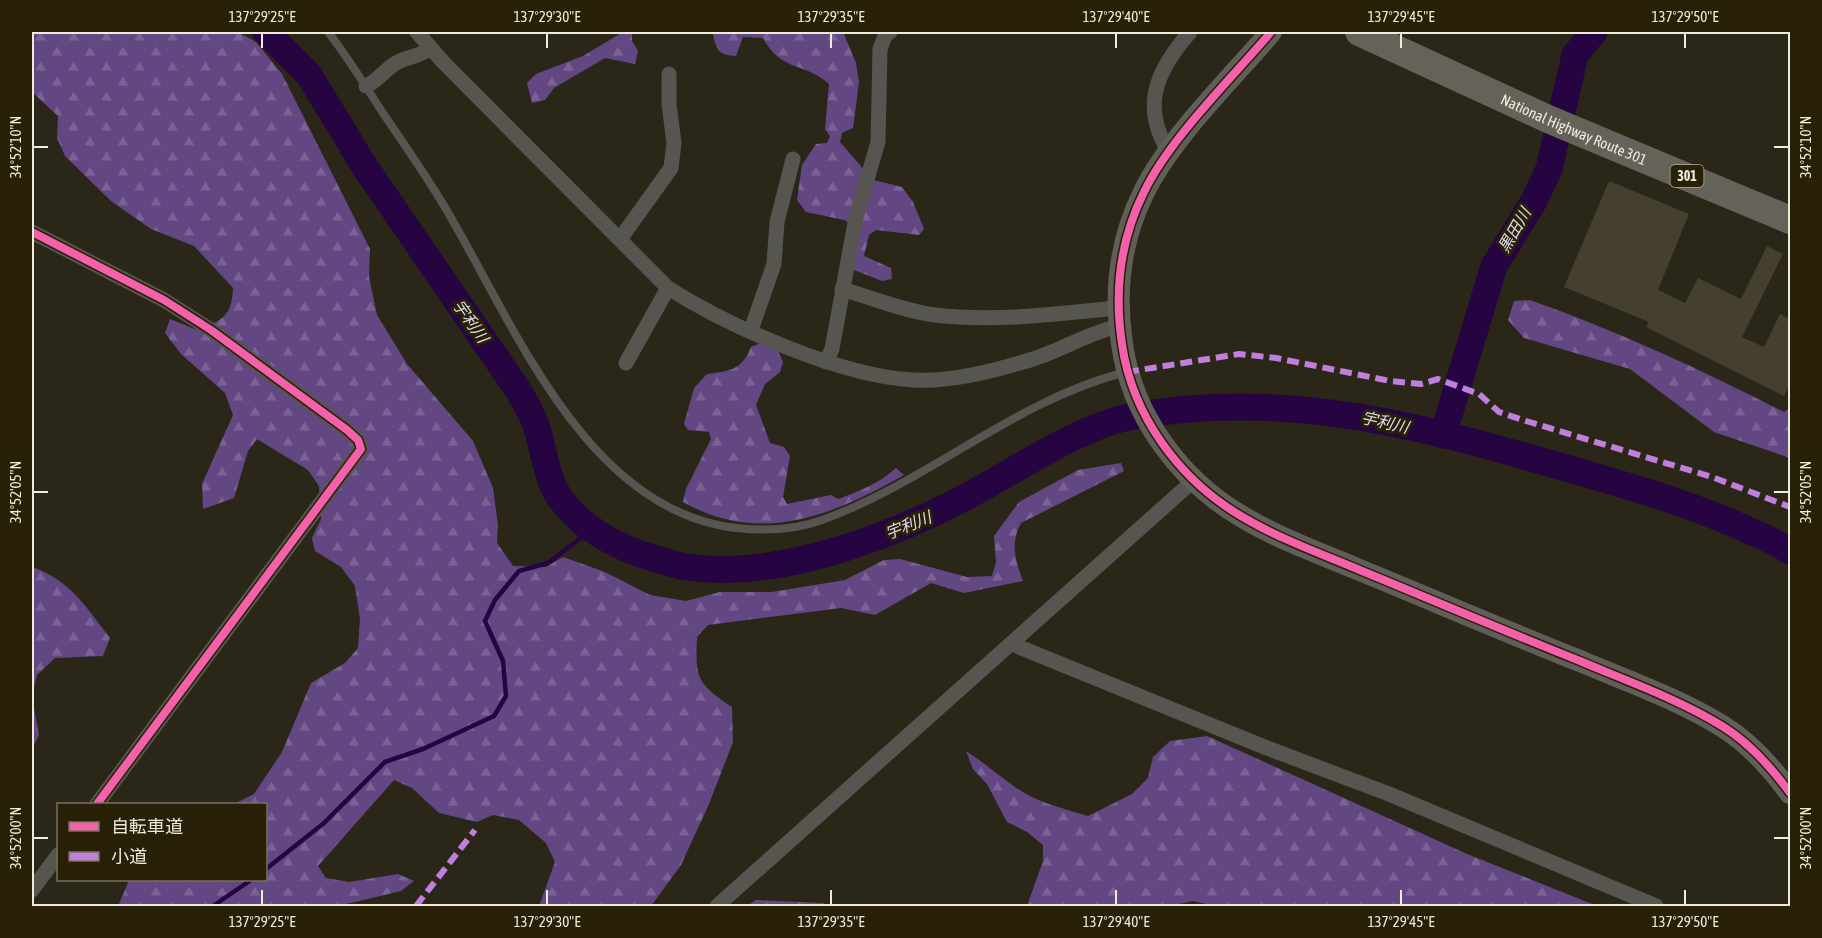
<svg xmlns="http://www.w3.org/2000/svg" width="1822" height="938" viewBox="0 0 1822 938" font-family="'Asap Condensed','Noto Sans JP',sans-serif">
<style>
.forest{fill:url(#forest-firs)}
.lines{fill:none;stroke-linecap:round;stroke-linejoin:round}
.stream{stroke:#260441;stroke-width:4.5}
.river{stroke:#260441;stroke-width:27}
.building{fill:#443f2f}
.lane{stroke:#57554f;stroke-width:8}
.street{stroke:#57554f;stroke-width:15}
.secondary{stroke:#605e58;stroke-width:22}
.highway{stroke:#65625a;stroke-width:28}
.quiet{stroke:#c07fdc;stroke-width:6;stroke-dasharray:12 6;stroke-linecap:butt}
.cycleway-casing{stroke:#282107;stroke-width:11}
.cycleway{stroke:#f560ab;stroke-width:8}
.ticks{fill:none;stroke:#efebdb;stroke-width:2}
.labels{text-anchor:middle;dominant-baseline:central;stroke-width:6;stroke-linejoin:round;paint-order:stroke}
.shield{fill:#282107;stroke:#b3ae9b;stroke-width:1.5}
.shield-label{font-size:14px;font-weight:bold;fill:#efebdb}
.street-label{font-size:15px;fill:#efebdb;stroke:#282107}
.water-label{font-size:16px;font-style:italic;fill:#e2dbef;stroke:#282107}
.neatline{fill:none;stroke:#efebdb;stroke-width:2}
.ticks-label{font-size:15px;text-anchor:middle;fill:#efebdb}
</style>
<defs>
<pattern id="forest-firs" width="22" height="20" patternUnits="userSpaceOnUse" patternTransform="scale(1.5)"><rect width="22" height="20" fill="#634783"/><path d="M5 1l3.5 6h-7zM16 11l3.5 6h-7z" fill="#7a6294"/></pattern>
</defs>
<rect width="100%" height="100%" fill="#2a2719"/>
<!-- forest -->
<g class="forest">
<path d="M32 32H238L256 42 282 74 370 249 369 277 377 315 407 364 473 441 493 488 498 525 497 543 513 566 546 567 563 557 605 572 650 595 686 601 720 592H772L845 580 884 560 900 559 967 577 992 576 996 562 994 536 1019 502 1078 470 1121 463 1124 471 1021 523C1010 543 1015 560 1023 581L964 593 931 583 875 615 841 608 708 625 697 637C695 678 697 684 732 707L733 742 709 804 681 865 651 906H539L555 862 546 843 519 820 493 815 477 822 439 813 412 788 394 780 318 866 326 878 349 882 398 874 414 881 401 891 338 906H115L119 904 129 880H266V804H234L254 794 282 752 311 683 345 663 358 648 360 619 355 586 341 567 315 551 312 538 321 519 319 486 308 470 257 439 248 451 234 498 203 509 202 484 233 415 225 393 181 354 165 333 170 319 197 330C222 321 232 316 233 288L194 246 151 229 111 201 65 156 57 138 58 116 32 92Z"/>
<path d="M623 32H632V41L638 51 635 64 605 58 554 88 545 100 532 103 527 83 536 74 583 56Z"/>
<path d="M708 32H843L856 63 859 82 853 128 842 133 840 142 873 180 902 187 913 202 924 229 919 235 876 230 869 235 864 256 891 268 892 279 882 281 854 270 858 227 844 220 806 212 797 200 802 165 816 144 827 143 830 136 825 129 829 84C803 61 782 73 763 38L743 37 736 56C719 55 716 50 713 34Z"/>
<path d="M1530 300C1617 331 1702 370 1784 412L1790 408V458L1714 432 1630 369 1524 338 1508 320 1514 301Z"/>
<path d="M761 343 778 351 783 362 780 372 765 384 756 405 770 443 784 447 790 456 783 497 787 504 831 495 838 499C858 492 880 483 896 468L904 475C833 515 761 546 683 502L686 489 711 439 709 432 688 430 684 424 694 388 707 374C730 371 742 370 751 347Z"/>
<path d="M32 567C70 580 86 607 110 638L103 656 55 658 37 675 32 696Z"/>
<path d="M32 697 39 735 32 749Z"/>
<path d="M1207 736 1467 854 1597 906H1214L1193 901 1170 906H1027L1043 861V845L1027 832 1007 822 987 784 973 769 966 751C983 762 998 775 1015 787 1035 802 1065 809 1088 816L1132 794 1148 778 1153 757 1170 741Z"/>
<path d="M756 900 824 903 826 906H747Z"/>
</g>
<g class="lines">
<!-- stream -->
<g class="stream">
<path d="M266 869 324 823 385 762 423 749 494 716 506 696 503 661 485 621 495 600 519 571 548 563 591 530"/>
<path d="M213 906 251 880"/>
</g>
<!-- river -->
<g class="river">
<path d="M266 32 309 75 365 167 518 390C525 402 533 415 537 428 543 448 546 472 555 490 575 525 615 547 653 558 664 561 676 566 687 567 783 581 904 532 986 486 1028 462 1087 424 1134 416 1298 387 1442 432 1597 477 1648 492 1691 505 1739 526 1756 534 1775 541 1790 551"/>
<path d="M1443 435 1494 266 1534 201 1549 169 1575 55 1594 32"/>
</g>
</g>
<!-- building -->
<path class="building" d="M1609 181 1689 214 1658 290 1685 303 1698 278 1741 299 1767 246 1783 254 1742 337 1764 347 1780 314 1791 319V382L1784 396 1646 327 1649 322 1564 287Z"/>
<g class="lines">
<!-- lane -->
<path class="lane" d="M328 32C348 57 365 86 383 113 407 149 433 185 454 223 518 334 590 511 736 528 764 531 795 530 822 520 928 482 1015 400 1126 372"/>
<!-- street -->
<g class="street">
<path d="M417 32 444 63 668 288C730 327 840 376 913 380 952 382 993 371 1030 360 1061 351 1087 333 1119 326"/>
<path d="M366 86C379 80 386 68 398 62 409 56 420 57 430 48"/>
<path d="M1169 152C1140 106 1157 70 1190 32"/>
<path d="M32 232 164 300 211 330 347 430 358 440 361 449 97 804"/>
<path d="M620 239 671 168 674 143 669 104V74"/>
<path d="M842 289C872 298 904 311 935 315 996 322 1057 314 1117 308"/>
<path d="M751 330 774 264 777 222 793 159"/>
<path d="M826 362 832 349 856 217 878 142 880 49 885 36 890 32"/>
<path d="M626 363 668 288"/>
<path d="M1013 642 1019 647 1267 748 1389 794 1656 906"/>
<path d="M32 890 58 855"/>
<path d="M717 906 1193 481"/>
</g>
<!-- secondary -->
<path class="secondary" d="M1271 32C1232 78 1170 138 1144 192 1120 240 1114 291 1122 344 1132 416 1180 480 1241 516 1279 539 1322 554 1362 571 1435 601 1507 632 1580 661 1627 681 1678 699 1722 726 1750 743 1771 767 1790 793"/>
<!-- highway -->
<path class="highway" id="s1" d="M1359 32 1548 119 1790 220"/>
<!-- quiet -->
<g class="quiet">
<path d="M1127 372 1239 354 1276 358 1390 381 1421 384 1438 379 1479 394 1499 412 1526 421 1712 477 1790 507"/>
<path d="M416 906 475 830"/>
</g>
<defs>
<g id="cycleway">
<path d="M1271 32C1232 78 1170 138 1144 192 1120 240 1114 291 1122 344 1132 416 1180 480 1241 516 1279 539 1322 554 1362 571 1435 601 1507 632 1580 661 1627 681 1678 699 1722 726 1750 743 1771 767 1790 793"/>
<path d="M32 232 164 300 211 330 347 430 358 440 361 449 97 804"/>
</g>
</defs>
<!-- cycleway casing -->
<use href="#cycleway" class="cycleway-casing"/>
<!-- cycleway -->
<use href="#cycleway" class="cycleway"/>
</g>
<!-- ticks -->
<path class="ticks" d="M262 33V48M547 33V48M831 33V48M1116 33V48M1401 33V48M1685 33V48M33 147H48M1774 147H1789M33 492H48M1774 492H1789M33 838H48M1774 838H1789M262 890V905M547 890V905M831 890V905M1116 890V905M1401 890V905M1685 890V905"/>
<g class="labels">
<!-- shield labels -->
<rect class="shield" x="1670.5" y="165" width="33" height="22" rx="4.5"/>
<g class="shield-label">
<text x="1687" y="176">301</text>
</g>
<!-- street labels -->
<g class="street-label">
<text stroke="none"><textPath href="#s1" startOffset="236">National Highway Route 301</textPath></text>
</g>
<!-- water labels -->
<g class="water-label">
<text transform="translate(1514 230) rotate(-60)">黒田川</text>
<text transform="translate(471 321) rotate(55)">宇利川</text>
<text transform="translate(1385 422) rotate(13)">宇利川</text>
<text transform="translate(908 525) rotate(-22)">宇利川</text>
</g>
</g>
<!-- border -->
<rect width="1822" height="938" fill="none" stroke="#282107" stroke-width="66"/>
<!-- legend -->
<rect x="57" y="803" width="210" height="78" fill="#282107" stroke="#78725c" stroke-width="1.5"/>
<rect x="69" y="822" width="30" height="9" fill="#f560ab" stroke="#78725c" stroke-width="1.5"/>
<text x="111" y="833" font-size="18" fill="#efebdb">自転車道</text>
<rect x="69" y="852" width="30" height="9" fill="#c07fdc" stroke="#78725c" stroke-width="1.5"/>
<text x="111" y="863" font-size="18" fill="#efebdb">小道</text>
<rect x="33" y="33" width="1756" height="872" class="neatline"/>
<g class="ticks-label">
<text x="262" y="22">137°29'25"E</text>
<text x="547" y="22">137°29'30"E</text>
<text x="831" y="22">137°29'35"E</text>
<text x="1116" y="22">137°29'40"E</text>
<text x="1401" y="22">137°29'45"E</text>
<text x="1685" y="22">137°29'50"E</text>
<text transform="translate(16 147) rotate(-90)" y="5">34°52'10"N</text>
<text transform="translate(1806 147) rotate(-90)" y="5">34°52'10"N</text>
<text transform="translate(16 492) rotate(-90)" y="5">34°52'05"N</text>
<text transform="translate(1806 492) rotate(-90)" y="5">34°52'05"N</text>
<text transform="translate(16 838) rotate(-90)" y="5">34°52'00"N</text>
<text transform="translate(1806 838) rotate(-90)" y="5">34°52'00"N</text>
<text x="262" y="927">137°29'25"E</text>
<text x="547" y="927">137°29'30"E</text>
<text x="831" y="927">137°29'35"E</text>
<text x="1116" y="927">137°29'40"E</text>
<text x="1401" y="927">137°29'45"E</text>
<text x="1685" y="927">137°29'50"E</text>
</g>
</svg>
